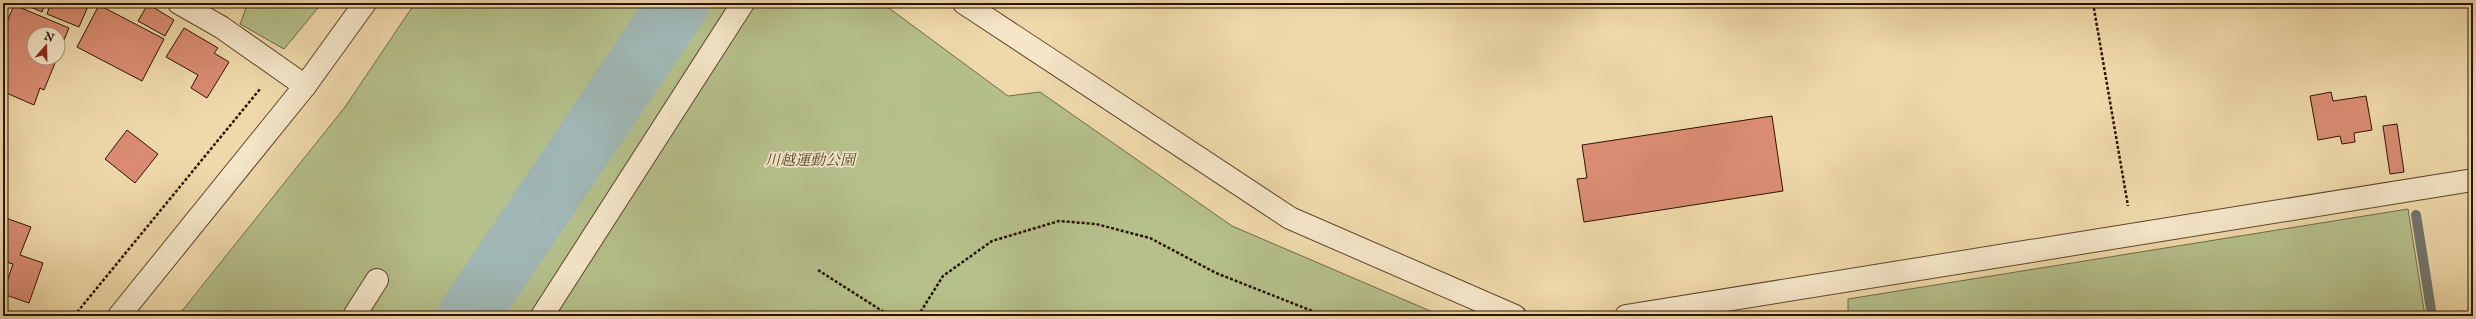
<svg xmlns="http://www.w3.org/2000/svg" width="2476" height="319" viewBox="0 0 2476 319" font-family="'IM FELL English','Noto Serif JP',serif">
<style>
.green{fill:#b5c08b;stroke:#706a48}
.lines{fill:none;stroke-linecap:round;stroke-linejoin:round}
.stream{stroke:#72766e;stroke-width:10}
.river{stroke:#a0b7b5;stroke-width:61}
.building{fill:#db8d73;stroke:#2c1404}
.minor-casing{stroke:#5d452e;stroke-width:24}
.path{stroke:#2c1404;stroke-width:2.5;stroke-dasharray:3 2;stroke-linecap:butt}
.minor{stroke:#f5e6c8;stroke-width:22}
.labels{text-anchor:middle;dominant-baseline:central;stroke-width:3.5;stroke-linejoin:round;paint-order:stroke}
.park-label{font-size:15px;font-style:italic;fill:#55482c;stroke:#f5e6c8}
</style>
<rect width="100%" height="100%" fill="#efd9aa"/>
<filter id="stains"><feTurbulence type="fractalNoise" baseFrequency=".005" numOctaves="4"/><feColorMatrix values="0 0 0 0 .2 0 0 0 0 .09 0 0 0 0 .02 0 0 0 .5 -.17"/></filter>
<radialGradient id="worn" r=".72"><stop offset=".6" stop-color="#630" stop-opacity="0"/><stop offset="1" stop-color="#630" stop-opacity=".3"/></radialGradient>
<!-- green -->
<g class="green">
<path d="M248 3H322L284 49 240 24Z"/>
<path d="M415 3H882L1008 96 1040 92 1232 226 1442 316H178L345 107Z"/>
<path d="M2408 209 2425 316H1825L1848 312V299Z"/>
</g>
<g class="lines">
<!-- stream -->
<path class="stream" d="M2416 215 2432 316"/>
<!-- river -->
<path class="river" d="M468 316 679 3"/>
</g>
<!-- building -->
<g class="building">
<path d="M21 3H45L42 12Z"/>
<path d="M51 3H85L89 4 79 27 47 14Z"/>
<path d="M148 4 174 20 165 36 138 21Z"/>
<path d="M14 5 69 28 58 54V34H34V58H57L44 90 40 88 34 105 4 92 6 87 3 86V32Z"/>
<path d="M99 5 164 39 142 81 77 47Z"/>
<path d="M184 28 218 48 214 53 229 62 207 98 191 88 198 75 166 57Z"/>
<path d="M2331 92 2333 101 2366 96 2372 130 2354 133 2355 142 2342 144 2340 136 2318 140 2310 96Z"/>
<path d="M1772 116 1783 191 1584 222 1577 179 1587 178 1582 145Z"/>
<path d="M2397 124 2404 172 2390 174 2383 126Z"/>
<path d="M127 130 158 154 135 183 105 159Z"/>
<path d="M3 217 31 227 20 255 43 263 29 303 3 294 13 264 3 261Z"/>
</g>
<g class="lines">
<defs>
<g id="minor">
<path d="M179 3 221 27 305 86"/>
<path d="M964 3 1290 218 1515 316"/>
<path d="M119 316 305 86 365 3"/>
<path d="M354 316 377 280"/>
<path d="M542 316 743 3"/>
<path d="M1626 316 2473 180"/>
</g>
</defs>
<!-- minor casing -->
<use href="#minor" class="minor-casing"/>
<!-- path -->
<g class="path">
<path d="M2093 3 2128 206"/>
<path d="M818 270 890 316"/>
<path d="M74 316 260 89"/>
<path d="M918 316 943 276 992 241 1059 221 1096 224 1150 238 1216 273 1325 316"/>
</g>
<!-- minor -->
<use href="#minor" class="minor"/>
</g>
<g class="labels">
<!-- park labels -->
<g class="park-label">
<text x="810" y="160">川越運動公園</text>
</g>
</g>
<!-- margin -->
<rect width="2476" height="319" fill="none" stroke="#efd9aa" stroke-width="16"/>
<rect x="4" y="4" width="2468" height="311" fill="none" stroke="#2c1404" stroke-width="2"/>
<rect x="8" y="8" width="2460" height="303" fill="none" stroke="#2c1404"/>
<!-- north arrow -->
<g transform="translate(46 46) rotate(20)"><circle r="19" fill="#f5e6c8" stroke="#a5927a"/>
<path d="M0-3L7 15L0 10L-7 15Z" fill="#8f2418"/>
<text y="-6" font-size="11" font-weight="bold" text-anchor="middle" fill="#2c1404">N</text>
</g>
<rect width="100%" height="100%" filter="url(#stains)"/>
<rect width="100%" height="100%" fill="url(#worn)"/>
</svg>
